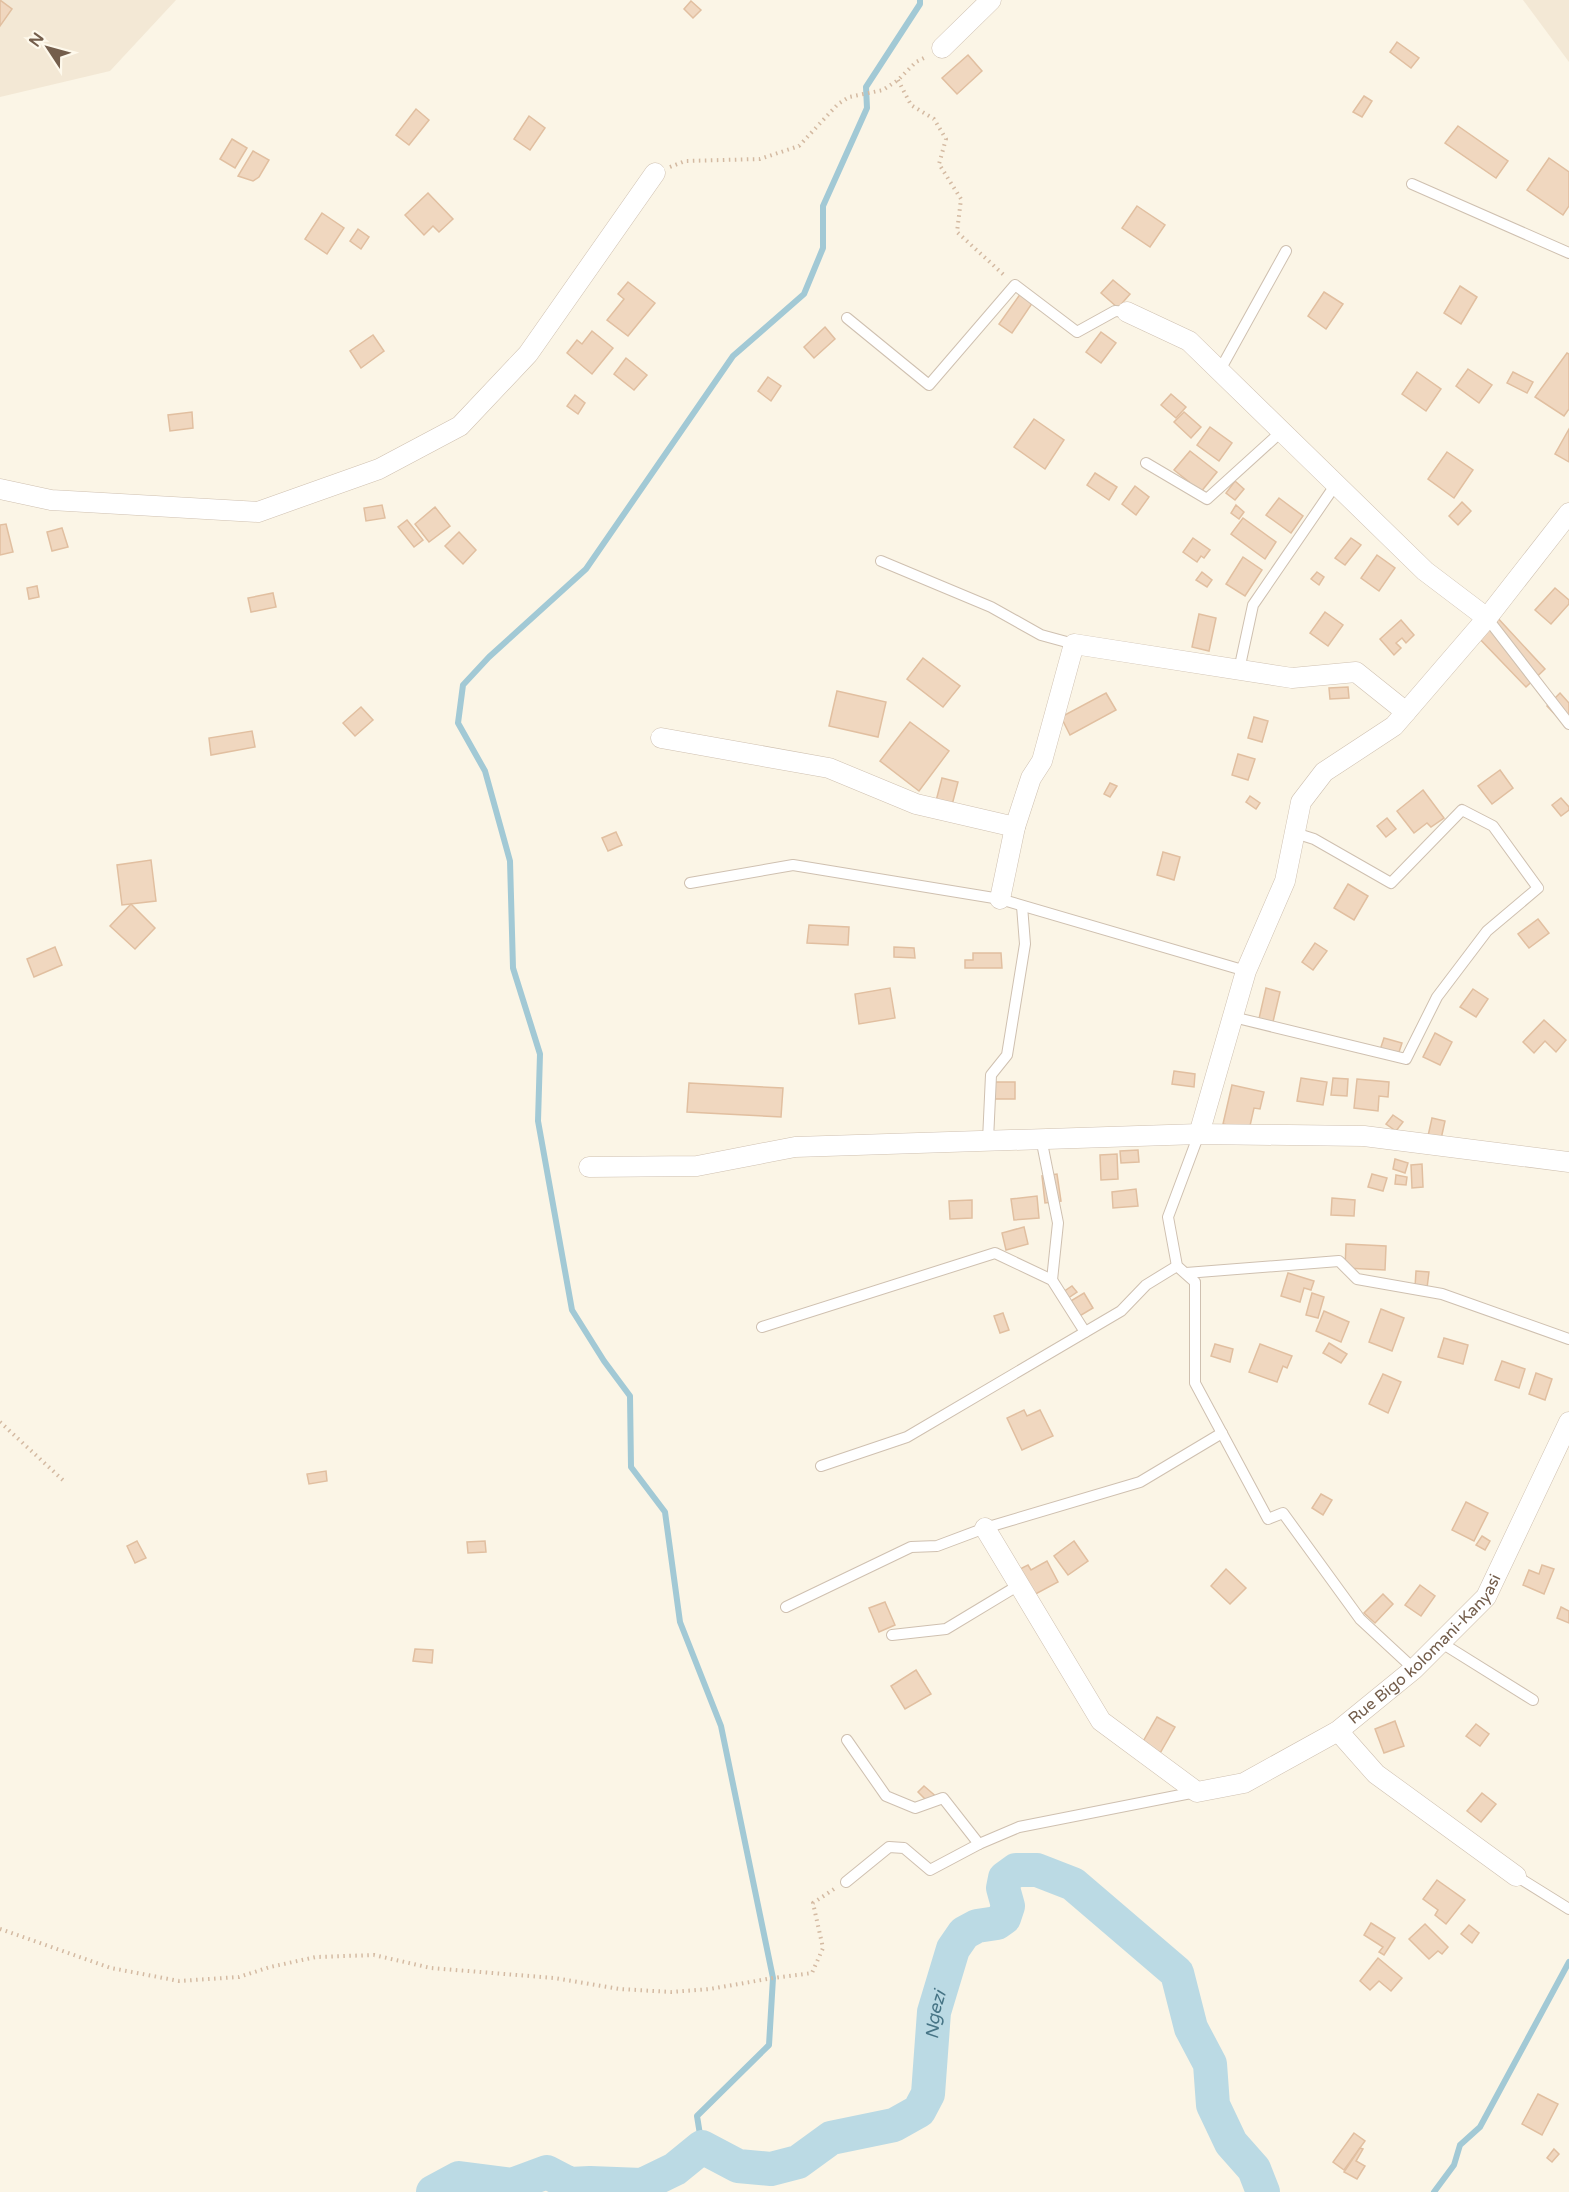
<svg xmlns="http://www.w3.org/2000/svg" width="1569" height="2192" viewBox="0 0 1569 2192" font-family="'Varela Round',sans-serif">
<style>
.residential{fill:#f3e8d5}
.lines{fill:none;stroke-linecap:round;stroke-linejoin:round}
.stream{stroke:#a2c9d5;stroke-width:6}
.river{stroke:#bbdae4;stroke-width:34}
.building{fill:#f0d7bf;stroke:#e1bfa0;stroke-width:1.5}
.service-casing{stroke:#cfc0b0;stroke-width:12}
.minor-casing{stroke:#cfc0b0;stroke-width:21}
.path{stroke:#d4baa2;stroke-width:4;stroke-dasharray:1.5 4.5;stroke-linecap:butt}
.service{stroke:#fff;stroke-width:10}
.minor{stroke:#fff;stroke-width:20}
.labels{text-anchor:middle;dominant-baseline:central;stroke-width:4.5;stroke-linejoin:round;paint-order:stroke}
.street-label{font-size:16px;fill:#745e4c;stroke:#fef9ec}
.water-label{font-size:18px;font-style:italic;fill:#477586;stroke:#fef9ec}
</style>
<rect width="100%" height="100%" fill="#fbf5e6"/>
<!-- residential -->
<g class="residential">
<path d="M0 0H176L110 71 0 97Z"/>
<path d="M1523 0H1569V62Z"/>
</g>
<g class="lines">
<!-- stream -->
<g class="stream">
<path d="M702 2147 697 2116 769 2045 773 1978 721 1726 680 1622 665 1512 631 1467 630 1396 604 1361 572 1310 538 1121 540 1054 513 968 510 861 485 771 458 723 463 685 489 657 586 569 733 356 804 294 823 248V206L867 108 866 87 920 4V0"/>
<path d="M1262 2189 1274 2192"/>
<path d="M1434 2192 1454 2165 1460 2145 1480 2127 1569 1962"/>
</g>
<!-- river -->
<path class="river" id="s1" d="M433 2192 459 2178 512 2185 547 2172 570 2184 590 2183 642 2185 675 2169 702 2147 738 2166 771 2169 798 2162 831 2138 894 2125 919 2111 928 2094 934 2012 953 1949 964 1933 977 1926 997 1923 1004 1918 1008 1906 1003 1888 1005 1878 1016 1870H1037L1073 1884 1177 1973 1191 2028 1210 2064 1213 2105 1231 2143 1254 2169 1263 2192"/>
</g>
<!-- building -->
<g class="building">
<path d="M0 0 12 9 0 26Z"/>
<path d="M691 1 701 10 693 18 684 9Z"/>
<path d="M1397 42 1419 58 1411 68 1390 52Z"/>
<path d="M968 55 982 71 957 94 942 78Z"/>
<path d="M1364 96 1372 101 1362 117 1353 112Z"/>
<path d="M416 109 429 120 409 145 396 135Z"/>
<path d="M529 116 545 128 530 150 514 139Z"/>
<path d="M1458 126 1508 161 1496 178 1445 143Z"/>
<path d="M232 139 247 148 235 168 220 159Z"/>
<path d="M253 151 269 160 259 177 253 181 238 176Z"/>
<path d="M1549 158 1569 172V206L1563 215 1527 190Z"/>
<path d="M428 193 453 219 439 232 433 226 424 235 405 215Z"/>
<path d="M1137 206 1165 225 1150 247 1122 228Z"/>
<path d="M322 213 344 228 327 254 305 239Z"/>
<path d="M358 229 369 237 361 249 350 241Z"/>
<path d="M1113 280 1130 294 1118 308 1101 293Z"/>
<path d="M628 282 655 303 628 336 607 320 624 299 618 294Z"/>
<path d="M1460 286 1477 297 1461 324 1444 313Z"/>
<path d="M1324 292 1343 304 1326 329 1308 316Z"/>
<path d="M1021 293 1033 302 1012 333 999 324Z"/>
<path d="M825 327 835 339 814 358 804 347Z"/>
<path d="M592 331 613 348 592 374 567 353 577 340 582 344Z"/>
<path d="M1101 332 1116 343 1101 363 1086 352Z"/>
<path d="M373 335 384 351 361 368 350 351Z"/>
<path d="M1567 353 1569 354V409L1564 416 1535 397Z"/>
<path d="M626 358 647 375 634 390 614 374Z"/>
<path d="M1468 369 1492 385 1479 403 1456 386Z"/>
<path d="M1417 372 1441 389 1426 411 1402 394Z"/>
<path d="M1513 372 1533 382 1527 393 1507 383Z"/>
<path d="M768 377 781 386 771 401 758 391Z"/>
<path d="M1171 394 1186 407 1176 418 1161 405Z"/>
<path d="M575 395 585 403 578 414 567 406Z"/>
<path d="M192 412 193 428 170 431 168 415Z"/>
<path d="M1184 412 1201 427 1191 438 1174 422Z"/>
<path d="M1034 419 1064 440 1045 469 1014 447Z"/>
<path d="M1210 427 1232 443 1219 461 1197 445Z"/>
<path d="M1569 429V462L1555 454Z"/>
<path d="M1190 451 1217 472 1196 498 1184 489 1189 482 1174 470Z"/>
<path d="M1447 452 1473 470 1454 498 1428 479Z"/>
<path d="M1095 473 1117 487 1109 500 1087 485Z"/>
<path d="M1235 481 1244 489 1235 500 1226 493Z"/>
<path d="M1135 486 1149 497 1136 515 1122 504Z"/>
<path d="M1279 498 1303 516 1291 533 1266 515Z"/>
<path d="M1462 502 1471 511 1458 525 1449 516Z"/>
<path d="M382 505 385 518 366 521 364 508Z"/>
<path d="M1236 505 1244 512 1239 519 1231 513Z"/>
<path d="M435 507 450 526 429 542 415 524Z"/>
<path d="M1243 518 1276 542 1265 559 1231 534Z"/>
<path d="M407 520 423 540 414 547 398 527Z"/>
<path d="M6 524 13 552 0 555V525Z"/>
<path d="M62 528 68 547 52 551 47 532Z"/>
<path d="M459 532 476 550 463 564 445 546Z"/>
<path d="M1193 538 1210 550 1204 558 1201 556 1197 562 1183 552Z"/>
<path d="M1351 538 1361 545 1345 565 1335 558Z"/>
<path d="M1377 555 1395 568 1379 591 1361 578Z"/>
<path d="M1243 557 1262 570 1245 596 1226 584Z"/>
<path d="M1202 572 1212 580 1207 587 1196 580Z"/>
<path d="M1317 572 1324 577 1319 585 1311 579Z"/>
<path d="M37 586 39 597 29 599 27 588Z"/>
<path d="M1555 588 1569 600V604L1551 624 1535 610Z"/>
<path d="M273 593 276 607 251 612 248 598Z"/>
<path d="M1325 612 1343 625 1328 646 1310 633Z"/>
<path d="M1199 614 1216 618 1209 651 1192 647Z"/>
<path d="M1495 615 1545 669 1526 687 1475 634Z"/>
<path d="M1401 620 1414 635 1406 643 1402 638 1396 643 1401 648 1394 655 1380 639Z"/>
<path d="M923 658 960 686 943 707 907 679Z"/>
<path d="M1348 687 1349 698 1330 699 1329 688Z"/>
<path d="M837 691 886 702 878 737 829 726Z"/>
<path d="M1106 693 1116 710 1070 735 1061 717Z"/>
<path d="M1560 693 1569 703V720L1564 724 1547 706Z"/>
<path d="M361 707 373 720 355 736 343 723Z"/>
<path d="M1254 717 1268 721 1262 742 1248 738Z"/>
<path d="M910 722 949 751 919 791 880 761Z"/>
<path d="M252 731 255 747 211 755 209 738Z"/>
<path d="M1238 754 1255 759 1248 780 1232 775Z"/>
<path d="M1500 770 1513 788 1492 804 1478 786Z"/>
<path d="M942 778 958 782 952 805 936 801Z"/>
<path d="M1110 783 1117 786 1110 797 1104 794Z"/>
<path d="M1423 790 1444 818 1431 827 1427 823 1414 833 1397 811Z"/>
<path d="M1250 796 1260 803 1256 809 1246 802Z"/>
<path d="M1561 798 1569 807V810L1561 816 1552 805Z"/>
<path d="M1387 818 1396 829 1386 837 1377 826Z"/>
<path d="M616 832 622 845 608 851 602 838Z"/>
<path d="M1163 852 1180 857 1174 880 1157 875Z"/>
<path d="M151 860 156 901 122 905 117 865Z"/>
<path d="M1348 884 1368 896 1354 920 1334 908Z"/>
<path d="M131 904 155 928 135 949 110 926Z"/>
<path d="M1538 919 1549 933 1529 948 1518 934Z"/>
<path d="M809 925 849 927 848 945 807 943Z"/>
<path d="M1315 943 1327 951 1313 970 1302 962Z"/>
<path d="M55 947 62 965 34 977 27 959Z"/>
<path d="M894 947 914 948 915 958 894 957Z"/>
<path d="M973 953H1001L1002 968H965V960H973Z"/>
<path d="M890 988 895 1018 859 1024 855 994Z"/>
<path d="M1266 988 1280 992 1272 1026 1258 1023Z"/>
<path d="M1473 989 1488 999 1476 1017 1460 1007Z"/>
<path d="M1544 1020 1566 1040 1556 1052 1545 1041 1534 1053 1523 1042Z"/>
<path d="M1435 1033 1452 1042 1440 1065 1423 1057Z"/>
<path d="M1384 1038 1402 1043 1398 1055 1380 1050Z"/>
<path d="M1174 1071 1195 1074 1194 1087 1172 1084Z"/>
<path d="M1301 1078 1327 1082 1323 1105 1297 1101Z"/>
<path d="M1333 1078 1348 1079 1347 1096 1331 1095Z"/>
<path d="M1357 1079 1389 1082 1388 1097 1379 1096 1378 1111 1354 1108Z"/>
<path d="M993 1082H1015V1099H992Z"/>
<path d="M689 1083 783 1088 781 1117 687 1112Z"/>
<path d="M1232 1085 1264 1092 1260 1109 1254 1108 1249 1130 1223 1124Z"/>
<path d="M1393 1115 1403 1122 1396 1131 1386 1124Z"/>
<path d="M1432 1118 1445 1121 1441 1139 1428 1136Z"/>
<path d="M1138 1150 1139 1162 1121 1163 1120 1151Z"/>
<path d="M1117 1154 1118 1179 1101 1180 1100 1155Z"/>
<path d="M1395 1159 1408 1163 1405 1173 1393 1169Z"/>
<path d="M1422 1164 1423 1187 1412 1188 1411 1165Z"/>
<path d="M1057 1174 1061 1201 1045 1203 1042 1176Z"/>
<path d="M1372 1174 1387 1178 1383 1191 1368 1187Z"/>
<path d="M1396 1175 1407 1177 1406 1185 1395 1184Z"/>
<path d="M1136 1189 1138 1206 1113 1208 1112 1192Z"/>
<path d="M1037 1196 1039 1218 1014 1220 1011 1199Z"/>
<path d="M1332 1198 1355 1200 1354 1216 1331 1215Z"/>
<path d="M972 1200V1218L950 1219 949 1201Z"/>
<path d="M1024 1227 1028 1244 1006 1250 1002 1233Z"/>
<path d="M1346 1244 1386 1246 1385 1270 1345 1268Z"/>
<path d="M1416 1271 1429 1272 1427 1288 1415 1287Z"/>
<path d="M1288 1273 1314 1281 1311 1290 1304 1288 1300 1302 1281 1296Z"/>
<path d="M1072 1286 1077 1292 1061 1303 1057 1296Z"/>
<path d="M1084 1293 1093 1308 1073 1320 1064 1305Z"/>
<path d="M1312 1293 1324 1297 1318 1318 1306 1315Z"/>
<path d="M1381 1309 1404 1318 1392 1351 1369 1342Z"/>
<path d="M1324 1311 1349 1322 1341 1342 1316 1331Z"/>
<path d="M1003 1313 1009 1330 1000 1333 994 1316Z"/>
<path d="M1444 1338 1468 1345 1463 1364 1438 1357Z"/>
<path d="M1329 1343 1347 1354 1341 1363 1323 1353Z"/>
<path d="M1215 1344 1233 1349 1230 1362 1211 1356Z"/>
<path d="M1260 1344 1292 1356 1287 1368 1283 1366 1277 1382 1249 1372Z"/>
<path d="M1502 1361 1525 1369 1519 1388 1495 1380Z"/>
<path d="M1536 1373 1552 1379 1545 1400 1529 1394Z"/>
<path d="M1383 1374 1401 1382 1388 1413 1369 1404Z"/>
<path d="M1024 1410 1027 1416 1040 1410 1053 1436 1022 1450 1007 1418Z"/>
<path d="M326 1471 327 1481 309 1484 307 1474Z"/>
<path d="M1321 1494 1332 1500 1323 1515 1312 1508Z"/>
<path d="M1466 1502 1488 1513 1474 1541 1452 1530Z"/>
<path d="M1482 1536 1490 1541 1485 1550 1476 1545Z"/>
<path d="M137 1541 146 1558 135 1563 127 1546Z"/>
<path d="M485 1541 486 1552 468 1553 467 1542Z"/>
<path d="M1074 1541 1088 1561 1068 1575 1054 1556Z"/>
<path d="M1047 1561 1058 1582 1030 1597 1016 1571 1028 1565 1031 1570Z"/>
<path d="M1542 1565 1554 1569 1544 1594 1523 1585 1529 1570 1539 1574Z"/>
<path d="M1226 1569 1246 1588 1230 1604 1211 1586Z"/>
<path d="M1420 1585 1435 1596 1421 1616 1405 1605Z"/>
<path d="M1383 1594 1393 1604 1375 1623 1364 1613Z"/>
<path d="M885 1602 895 1625 879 1632 869 1608Z"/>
<path d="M1561 1607 1569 1611V1623L1557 1618Z"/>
<path d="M415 1649 433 1650 432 1663 413 1661Z"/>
<path d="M916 1670 931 1694 905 1709 891 1686Z"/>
<path d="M1157 1717 1175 1727 1159 1755 1141 1745Z"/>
<path d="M1395 1721 1404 1746 1384 1753 1375 1729Z"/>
<path d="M1476 1724 1489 1734 1480 1746 1466 1736Z"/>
<path d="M924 1786 939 1799 932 1806 918 1792Z"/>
<path d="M1482 1793 1496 1804 1481 1822 1467 1811Z"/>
<path d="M1437 1880 1465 1900 1446 1924 1435 1915 1438 1910 1423 1899Z"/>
<path d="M1371 1923 1395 1938 1384 1955 1379 1952 1383 1947 1364 1935Z"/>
<path d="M1425 1924 1448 1947 1442 1954 1438 1951 1429 1959 1409 1939Z"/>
<path d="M1469 1925 1479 1933 1472 1943 1461 1934Z"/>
<path d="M1378 1958 1402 1978 1391 1991 1379 1981 1370 1990 1360 1981Z"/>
<path d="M1538 2094 1558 2104 1542 2135 1522 2124Z"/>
<path d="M1354 2133 1365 2141 1344 2170 1333 2162Z"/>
<path d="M1360 2148 1363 2149 1356 2161 1365 2166 1357 2179 1344 2172Z"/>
<path d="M1554 2149 1559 2154 1552 2162 1547 2158Z"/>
</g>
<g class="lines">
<defs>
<g id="service">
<path d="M1412 184 1569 253"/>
<path d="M847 318 929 385 1015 285 1077 332 1115 311 1127 312"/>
<path d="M1220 370 1286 251"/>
<path d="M1146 463 1207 499 1282 431"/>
<path d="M881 561 991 607 1041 635 1074 644"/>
<path d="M1487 618 1569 724"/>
<path d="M1239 670 1253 605 1336 484"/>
<path d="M690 883 793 865 1000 899 1246 971"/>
<path d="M1233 1017 1406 1059 1437 997 1487 931 1538 888 1493 826 1462 810 1391 883 1314 839 1295 833"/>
<path d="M1199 1134 1168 1217 1177 1266 1195 1282V1383L1268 1519 1283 1513 1360 1619 1414 1669"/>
<path d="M1041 1138 1058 1223 1052 1280"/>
<path d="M988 1140 991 1075 1007 1055 1025 944 1022 906"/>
<path d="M1186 1273 1339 1261 1357 1279 1442 1294 1569 1339"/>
<path d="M762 1327 995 1253 1052 1280 1085 1332"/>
<path d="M821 1466 907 1437 1121 1311 1146 1285 1177 1266"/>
<path d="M786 1607 911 1547 937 1546 985 1528 1140 1482 1222 1433"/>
<path d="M892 1635 946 1629 1019 1585"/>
<path d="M1440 1642 1533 1700"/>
<path d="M847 1740 886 1796 915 1808 943 1798 979 1844"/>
<path d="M1516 1876 1569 1909"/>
<path d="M846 1882 889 1847 904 1848 930 1870 979 1844 1019 1827 1196 1792"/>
</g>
<g id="minor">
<path d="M942 48 991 0"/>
<path d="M1127 312 1189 341 1425 571 1487 618"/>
<path d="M0 489 51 500 258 512 379 469 460 426 528 354 655 173"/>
<path d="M661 738 829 768 916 804 1015 827"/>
<path d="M1000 899 1015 827 1031 778 1042 761 1074 644 1292 678 1356 672 1406 712"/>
<path d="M1199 1134 1246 971 1285 881 1301 802 1324 772 1394 726 1487 618 1569 513"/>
<path d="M589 1167 697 1166 795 1147 1199 1134 1364 1136 1569 1162"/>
<path id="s2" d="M985 1528 1101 1721 1197 1792 1244 1783 1338 1731 1414 1669 1486 1597 1569 1422"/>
<path d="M1338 1731 1376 1774 1516 1876"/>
</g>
</defs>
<!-- service casing -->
<use href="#service" class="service-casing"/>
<!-- minor casing -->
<use href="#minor" class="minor-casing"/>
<!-- path -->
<g class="path">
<path d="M898 80 911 105 934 119 946 139 939 164 961 199 957 232 1005 276"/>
<path d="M670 167 685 161 760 159 799 146 838 104 849 97 883 90 898 80 916 62 926 57"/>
<path d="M0 1422 65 1482"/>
<path d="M0 1929 111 1968 179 1981 239 1977 270 1967 316 1957 374 1955 431 1968 554 1978 620 1989 671 1992 710 1989 773 1978 812 1973 823 1948 813 1903 834 1889"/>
</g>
<!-- service -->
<use href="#service" class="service"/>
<!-- minor -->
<use href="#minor" class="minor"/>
</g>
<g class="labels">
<!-- street labels -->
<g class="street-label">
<text stroke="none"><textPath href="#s2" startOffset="620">Rue Bigo kolomani-Kanyasi</textPath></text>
</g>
<!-- water labels -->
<g class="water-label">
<text stroke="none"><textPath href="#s1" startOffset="624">Ngezi</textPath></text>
</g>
</g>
<!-- north arrow -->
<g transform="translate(48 48) rotate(306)" stroke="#fef9ec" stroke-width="4.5" paint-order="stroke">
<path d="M0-4.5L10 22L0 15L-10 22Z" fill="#745e4c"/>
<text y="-9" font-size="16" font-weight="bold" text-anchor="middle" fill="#745e4c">N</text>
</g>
</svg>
